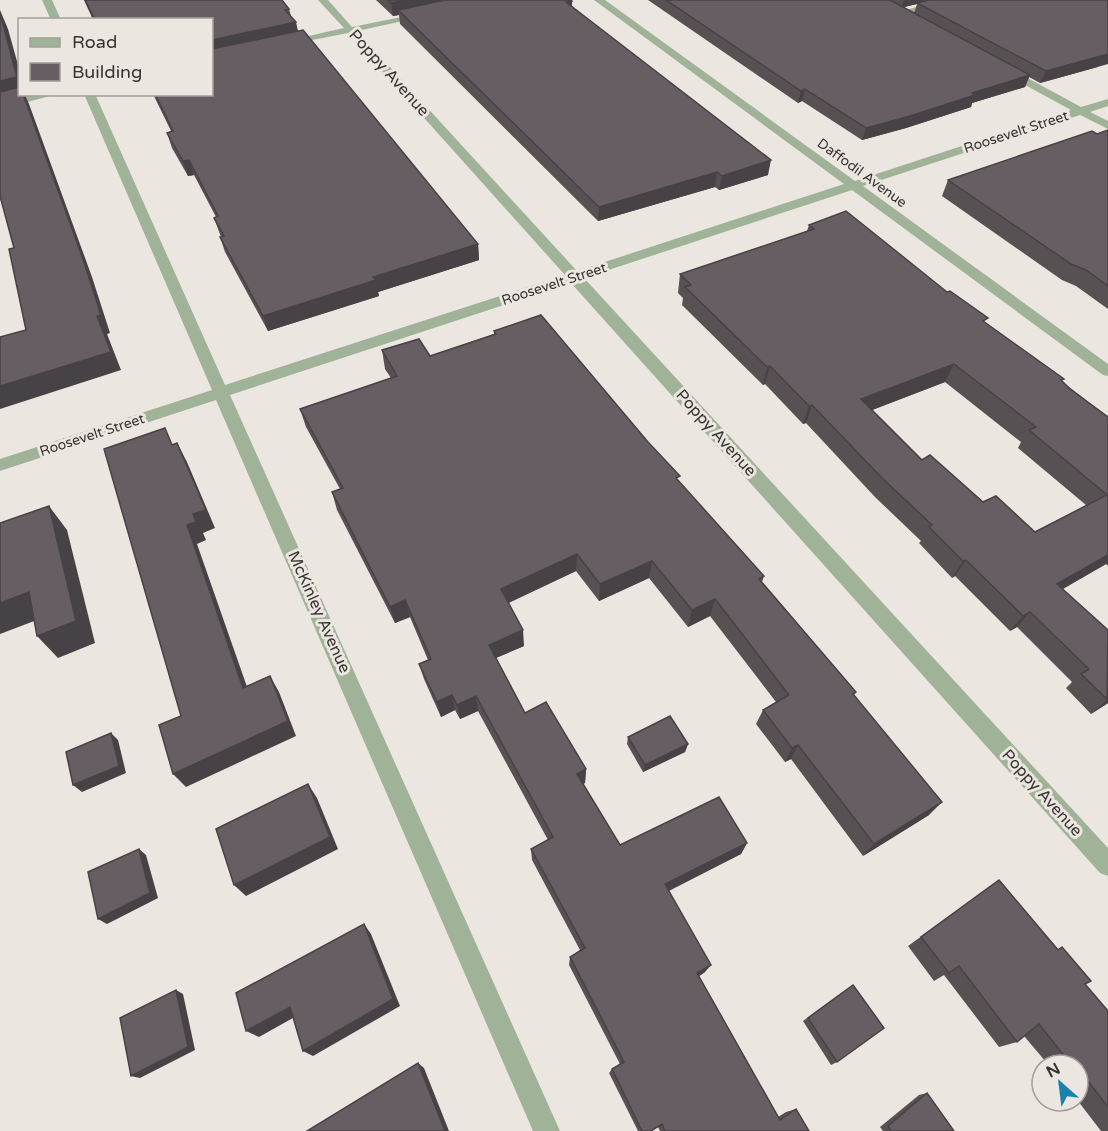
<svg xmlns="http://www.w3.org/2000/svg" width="1108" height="1131" viewBox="0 0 1108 1131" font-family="'Varela Round',sans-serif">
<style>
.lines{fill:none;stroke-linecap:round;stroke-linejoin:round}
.minor{fill:#a0b298;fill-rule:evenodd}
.wall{fill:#585154;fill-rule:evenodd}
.shaded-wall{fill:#474245}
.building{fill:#665e62;stroke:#474245;stroke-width:1.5;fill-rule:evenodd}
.labels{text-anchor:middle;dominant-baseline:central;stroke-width:6;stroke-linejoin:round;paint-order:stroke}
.far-street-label{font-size:14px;fill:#363431;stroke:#ebe6df}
.street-label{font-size:16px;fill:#363431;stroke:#ebe6df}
</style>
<rect width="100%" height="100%" fill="#ebe6df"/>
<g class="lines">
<!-- minor -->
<g class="minor">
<path d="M42 0H52L61 20H51Z"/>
<path d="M318 0H328L352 27 426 12V16L357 31 577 271 844 184 594 0H605L855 181 1071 110 1003 73V69H1011L1081 107 1108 99V106L1090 112 1108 121V129L1080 115 863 186 1108 364V376L1103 375 852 190 584 278 1108 848V876L1100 873 571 283 230 395 560 1131H533L216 400 0 471V459L212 390 84 94H95L225 385 565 275 348 33 282 46V42L344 28Z"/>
<path d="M941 0H957L900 16 895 13Z"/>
<path d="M37 94H58L0 109V103Z"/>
</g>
</g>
<!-- wall -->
<g class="wall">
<path d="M84 0H282L289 9 291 16 298 31 478 244 479 260 378 292 379 296 268 331 225 252 220 237H221L214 218 216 217 194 175 188 176 172 148 167 133 171 131 153 94H212V20H93Z"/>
<path d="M376 0H571L572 7 768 175 719 190 715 187 598 221 400 24 399 15 393 16Z"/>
<path d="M648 0H1108L1098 67 1040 83 1029 77 1025 87 972 103 971 107 906 128 862 140 802 101 798 103ZM917 4 914 13 903 7Z"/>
<path d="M1108 130V309L1076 286 1062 280 942 196 948 180Z"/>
<path d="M809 225 986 323 1108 417V566L1106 564 1063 589 1108 630V703L1091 714 1066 688 1072 682 1017 627 1010 631 955 576 952 578 919 543 921 541 875 497 806 423 803 424 765 384 763 385 682 305 683 298 678 293 680 274 807 231ZM945 382 1021 442 1018 448 1086 505 1035 532 983 502 922 460 872 410Z"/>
<path d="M494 331 679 482 764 576 762 582 856 692 854 695 929 815 863 856 791 759 785 762 756 724 763 710 776 702 710 616 688 627 649 578 599 601 576 571 508 603 524 646 496 658 525 713 586 769 585 783 583 784 620 845 747 843 741 854 669 891 705 972 699 976 778 1117 786 1112 796 1109 809 1131H660L658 1127 651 1131H638L609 1073 612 1069 620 1064 569 965 570 957 580 950 532 860 531 849 548 840 478 711 460 719 455 710 441 717 424 679 419 664 428 660 410 617 395 623 337 510 332 492 340 489 306 427 300 409 391 378 385 369 382 350 430 356 494 334Z"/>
<path d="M628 737 688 744 685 752 643 772 627 744Z"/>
<path d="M999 880 1058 949 1062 947 1085 984 1108 1011V1131H1101L1078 1101V1065H1051L1048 1062H1046L1024 1036 1017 1042 999 1047 944 975 934 981 908 946Z"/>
<path d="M847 989 837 1062 831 1065 803 1021Z"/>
<path d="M927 1093 954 1131H883L880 1127 919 1095Z"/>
</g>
<!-- shaded-wall -->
<g class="shaded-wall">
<path d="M404 0H465L398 10 399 15 393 16 391 3Z"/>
<path d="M904 0H932L901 8Z"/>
<path d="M572 1V14L566 2Z"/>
<path d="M0 10 8 29 20 72V94H25V95L29 104 92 277 110 333 107 334 121 370 0 409V386L111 352 0 101Z"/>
<path d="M296 22 299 36 212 55V40Z"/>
<path d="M1108 54V64L1040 83 1046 71Z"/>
<path d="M1030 75 1025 87 972 103 971 107 906 128 862 140 866 128 972 93Z"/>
<path d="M805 89 802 101 798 103 801 91Z"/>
<path d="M189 160 194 175 188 176 183 161Z"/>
<path d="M771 160 768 175 719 190 722 176Z"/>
<path d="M717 172 715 187 598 221 599 207Z"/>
<path d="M478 244 479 260 378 292 379 296 268 331 263 316 373 277Z"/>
<path d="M954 364 945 382 854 417 861 399Z"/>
<path d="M770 366 765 384 763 385 767 367Z"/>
<path d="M812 405 806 423 803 424 809 406Z"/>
<path d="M177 443 187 462 215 528 203 533 206 540 197 544 253 704 243 688 187 525 193 514Z"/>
<path d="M49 506 67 530 95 643 58 658 37 636Z"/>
<path d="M577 554 576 571 502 606 501 589Z"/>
<path d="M1108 555V562L1106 564 1043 600 1057 584Z"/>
<path d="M966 560 955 576 952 578 963 561Z"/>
<path d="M652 561 649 578 599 601 600 584Z"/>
<path d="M29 592 50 615 0 634V603Z"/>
<path d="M715 599 710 616 688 627 692 610Z"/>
<path d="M405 600 410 617 395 623 390 607Z"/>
<path d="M1030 612 1017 627 1010 631 1023 616Z"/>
<path d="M523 630 524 646 491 660 489 645Z"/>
<path d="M270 676 279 692 296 736 186 787 173 774Z"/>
<path d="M452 695 455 710 441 717 437 702Z"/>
<path d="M476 696 478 711 460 719 457 705Z"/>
<path d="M1108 699V703L1091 714Z"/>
<path d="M111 733 118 740 126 773 82 792 73 785Z"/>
<path d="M688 744 685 752 643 772 645 765Z"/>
<path d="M798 745 791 759 785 762 792 748Z"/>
<path d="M586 769 585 783 576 787 577 774Z"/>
<path d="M308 784 317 798 338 849 246 896 234 885Z"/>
<path d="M942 802 929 815 863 856 874 844Z"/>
<path d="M747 843 741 854 661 894 665 884Z"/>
<path d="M139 849 146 855 158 898 107 924 98 919Z"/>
<path d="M364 924 371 934 400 1006 313 1056 303 1051Z"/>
<path d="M711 965 705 972 692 981 697 973Z"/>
<path d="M176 990 183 994 195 1050 140 1078 131 1076Z"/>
<path d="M290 1007 300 1014 259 1037 246 1031Z"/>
<path d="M418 1063 424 1068 449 1131H445Z"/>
</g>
<!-- building -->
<g class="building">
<path d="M85 0H282L289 9 285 10 296 22 212 40V20H95Z"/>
<path d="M388 0H404L391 3Z"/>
<path d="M445 0H571L572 1 566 2 771 160 722 176 717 172 599 207 398 10Z"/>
<path d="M666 0H890L1030 75 972 93 975 95 910 116 866 128 805 89 801 91Z"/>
<path d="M929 0H1108V54L1046 71 917 3Z"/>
<path d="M0 13 17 77 0 81Z"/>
<path d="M303 30 478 244 373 277 376 280 263 316 220 237 224 236 214 218 218 216 189 160 183 161 167 133 173 131 155 94H212V49Z"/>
<path d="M20 87V94H23L83 259 101 315 97 316 111 352 0 386V337L26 330 9 249 14 248 0 196V92Z"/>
<path d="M1108 130V286L1086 270 1071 264 948 180 1092 131 1097 134Z"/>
<path d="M846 211 947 292 950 291 988 318 983 321 1064 379 1061 380 1070 389 1108 417V555L1057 584 1108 630 1107 699 1081 674 1089 669 1030 612 1023 616 966 560 963 561 929 527 932 525 883 479 812 405 809 406 770 366 767 367 685 287 691 285 680 274 814 229 809 225ZM954 364 1036 427 1029 430 1107 495 1035 532 996 496 983 502 930 455 922 460 861 399Z"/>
<path d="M541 315 648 442 680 476 676 478 764 576 759 579 856 692 853 694 942 802 874 844 798 745 792 748 763 710 789 695 715 599 692 610 652 561 600 584 577 554 501 589 523 630 489 645 525 713 546 702 586 769 577 774 620 845 719 797 747 843 665 884 711 965 697 973 780 1120 796 1109 809 1131H665L662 1124 651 1131H642L612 1069 624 1062 570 957 585 948 531 849 553 837 476 696 457 705 452 695 437 702 419 664 431 659 405 600 390 607 332 492 343 488 300 409 397 376 382 350 419 339 430 356 496 334 494 331Z"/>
<path d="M165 428 172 445 177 443 206 510 193 514 196 522 187 525 243 688 270 676 288 721 173 774 159 725 181 716 104 449Z"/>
<path d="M49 506 76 621 37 636 29 592 0 603V523Z"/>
<path d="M670 716 688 744 645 765 628 737Z"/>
<path d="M111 733 119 766 73 785 66 752Z"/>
<path d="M308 784 330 837 234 885 216 829Z"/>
<path d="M139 849 150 893 98 919 88 872Z"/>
<path d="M999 880 1058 950 1062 947 1091 981 1085 984 1108 1011V1107L1078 1068V1065H1075L1068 1056 1066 1058 1039 1024 1017 1042 959 966 949 973 921 937Z"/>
<path d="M364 924 393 999 303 1051 290 1007 246 1031 236 993Z"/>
<path d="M853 985 884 1028 837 1062 808 1018Z"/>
<path d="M176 990 188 1047 131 1076 120 1018Z"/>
<path d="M418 1063 445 1131H307Z"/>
<path d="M927 1093 954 1131H891L888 1126Z"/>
</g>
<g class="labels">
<!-- far-street labels -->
<g class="far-street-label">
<text transform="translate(1016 132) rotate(-18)">Roosevelt Street</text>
<text transform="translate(862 173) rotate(36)">Daffodil Avenue</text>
<text transform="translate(554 284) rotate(-18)">Roosevelt Street</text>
<text transform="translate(92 435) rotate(-18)">Roosevelt Street</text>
</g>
<!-- street labels -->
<g class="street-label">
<text transform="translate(389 73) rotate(48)">Poppy Avenue</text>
<text transform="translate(716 433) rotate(48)">Poppy Avenue</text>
<text transform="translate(319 612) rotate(66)">McKinley Avenue</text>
<text transform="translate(1042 793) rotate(48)">Poppy Avenue</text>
</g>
</g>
<!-- legend -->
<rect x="18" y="18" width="195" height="78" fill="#ebe6df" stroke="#a39f99" stroke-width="1.5"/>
<rect x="30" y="38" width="30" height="9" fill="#a0b298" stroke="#a39f99" stroke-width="1.5"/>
<text x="72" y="48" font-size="18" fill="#363431">Road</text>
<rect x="30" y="63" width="30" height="18" fill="#665e62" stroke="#a39f99" stroke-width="1.5"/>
<text x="72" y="78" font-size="18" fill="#363431">Building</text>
<!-- north arrow -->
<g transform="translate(1060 1083) rotate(332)"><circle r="28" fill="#ebe6df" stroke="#a39f99" stroke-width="1.5"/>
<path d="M0-4.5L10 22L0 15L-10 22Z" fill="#1982ab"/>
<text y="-9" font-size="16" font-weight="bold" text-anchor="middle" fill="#363431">N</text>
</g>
</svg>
